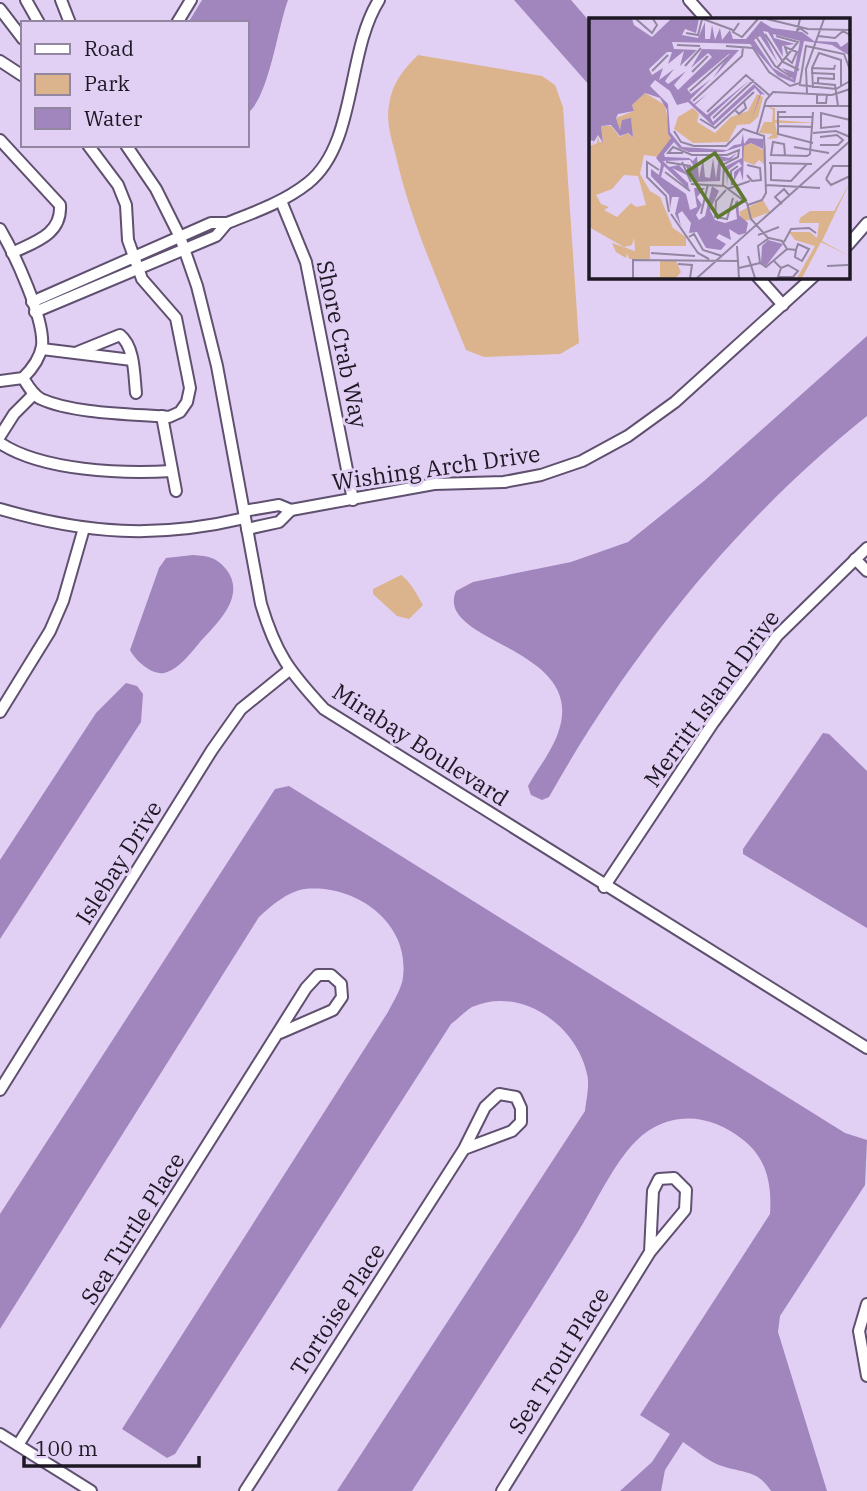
<svg xmlns="http://www.w3.org/2000/svg" width="867" height="1491" viewBox="0 0 867 1491" font-family="'IBM Plex Serif',serif">
<style>
.green{fill:#dbb38c}
.water{fill:#a185bd}
.lines{fill:none;stroke-linecap:round;stroke-linejoin:round}
.minor-casing{stroke:#5f506f;stroke-width:14}
.minor{stroke:#fff;stroke-width:10}
.labels{text-anchor:middle;dominant-baseline:central;stroke-width:6;stroke-linejoin:round;paint-order:stroke}
.street-label{font-size:23px;fill:#1e1825;stroke:#e1d0f4}
.inset-road{fill:none;stroke:#9386a1;stroke-width:2}
.view{fill:#5e792d;fill-opacity:0.15;stroke:#5e792d;stroke-width:3.5}
.inset-edge{fill:none;stroke:#1e1825;stroke-width:3.5}
</style>
<rect width="100%" height="100%" fill="#e1d0f4"/>
<!-- green -->
<g class="green">
<path d="M418 55 542 76 555 85 563 107 579 343 560 354 484 357 466 350C440 285 410 221 395 152 391 138 386 120 389 105 392 83 403 70 418 55Z"/>
<path d="M401 575C411 582 417 595 423 605L409 619 397 616 373 594V589Z"/>
</g>
<!-- water -->
<g class="water">
<path d="M202 0H288C277 30 269 97 247 114V23H188Z"/>
<path d="M514 0H571L590 22V86Z"/>
<path d="M867 336V416C737 520 630 653 549 797L542 800 531 795 528 786C538 768 553 750 559 730 586 646 434 643 456 591L473 582 571 562 628 542 704 481Z"/>
<path d="M193 555C208 556 216 557 226 569 247 596 218 622 200 642 191 653 178 670 164 673 151 675 135 660 130 650L159 568 166 558Z"/>
<path d="M126 683 137 686 143 694 141 722 0 939V860L96 713Z"/>
<path d="M823 733 829 734 867 771V928L743 854V849Z"/>
<path d="M289 786 845 1133 867 1140 865 1185 780 1316 778 1332 827 1491H771C758 1470 743 1473 722 1466 709 1462 695 1450 683 1442L665 1470 661 1491H620L652 1462 670 1434 640 1415 770 1214C772 1184 767 1158 742 1139 715 1117 679 1110 648 1131 618 1151 596 1204 576 1235 523 1321 467 1406 412 1491H337L585 1111C586 1100 590 1085 587 1074 577 1026 521 985 472 1007 465 1011 458 1019 451 1024L175 1454 167 1458 122 1429 388 1012C393 1002 402 988 403 977 410 922 355 884 305 889 288 891 271 906 259 917L0 1329V1214L275 789Z"/>
</g>
<g class="lines">
<defs>
<g id="minor">
<path d="M26 0 39 23"/>
<path d="M61 0 70 23"/>
<path d="M689 0 706 19"/>
<path d="M0 9 23 39"/>
<path d="M177 23 191 0"/>
<path d="M0 61 23 76"/>
<path d="M0 140 60 205C62 235 34 242 12 253"/>
<path d="M126 145 156 189 180 237 197 286 217 366 261 604C276 654 289 671 324 709L867 1048"/>
<path d="M281 201 306 262 353 500"/>
<path d="M227 223C255 212 284 202 308 183 357 144 346 52 379 0"/>
<path d="M0 229C14 253 45 319 42 346 40 358 31 370 23 378L0 381"/>
<path d="M848 245 867 223"/>
<path d="M757 276 783 305"/>
<path d="M32 302 211 223H227L216 236 35 312"/>
<path d="M42 349 132 360"/>
<path d="M78 352 120 335C135 347 134 375 136 393"/>
<path d="M23 378C28 386 33 395 41 399 74 414 133 414 169 417L180 412 187 402 190 388 176 318 142 279 128 240 126 205 118 185 88 145"/>
<path d="M162 416 176 491"/>
<path d="M0 436 14 414 34 394"/>
<path d="M0 443C42 471 123 474 172 471"/>
<path d="M0 509C86 534 157 539 245 518"/>
<path d="M291 510 434 484 504 482 541 475 582 461 628 436 675 402 814 276"/>
<path d="M244 511 279 505 291 510 279 522 247 529"/>
<path d="M855 559 867 571"/>
<path d="M0 712 50 631 63 601 84 528"/>
<path d="M604 887 713 723 777 636 867 548"/>
<path d="M0 1090 212 750 241 709 288 671"/>
<path d="M867 1304 859 1331 867 1376"/>
<path d="M0 1434 91 1491"/>
<path d="M18 1445 306 988 318 975H331L341 984 342 997 333 1010 280 1033"/>
<path d="M245 1491 464 1149 485 1107 499 1094 516 1097 521 1108V1122L512 1131 464 1149"/>
<path d="M502 1491 650 1252 685 1210 686 1190 674 1178 659 1179 653 1191 650 1252"/>
</g>
</defs>
<!-- minor casing -->
<use href="#minor" class="minor-casing"/>
<!-- minor -->
<use href="#minor" class="minor"/>
</g>
<g class="labels">
<!-- street labels -->
<g class="street-label">
<text transform="translate(343 344) rotate(78)">Shore Crab Way</text>
<text transform="translate(436 467) rotate(-8)">Wishing Arch Drive</text>
<text transform="translate(711 698) rotate(-54)">Merritt Island Drive</text>
<text transform="translate(421 744) rotate(33)">Mirabay Boulevard</text>
<text transform="translate(118 862) rotate(-58)">Islebay Drive</text>
<text transform="translate(132 1228) rotate(-58)">Sea Turtle Place</text>
<text transform="translate(337 1309) rotate(-57)">Tortoise Place</text>
<text transform="translate(558 1360) rotate(-58)">Sea Trout Place</text>
</g>
</g>
<!-- overview -->
<g transform="translate(589 18)">
<rect width="261" height="261" fill="#e1d0f4"/>
<path d="M56 75 76 87 82 120 71 139 55 137 51 156 61 173 71 179 84 210 97 219V228H61V241H40L38 235 37 240 27 234 23 225 46 233 45 220 43 227 35 229 0 209V129L8 125 9 117 10 124H14L12 108H22L31 119 38 115 44 119 42 101 33 102 31 113 27 100 45 93 43 87ZM35 157 49 158 57 187 47 189 42 185 28 199 15 192 20 189 12 186 7 177 23 171ZM168 76 174 79 169 99 161 106 148 107 139 124 104 125 85 111 89 99 104 90 110 96 108 104 126 115 142 99 159 93ZM179 89 186 90V102L227 105H186L189 120 178 121 184 116 170 115 175 104H183L184 92ZM162 125 174 132 177 127V148L170 142 165 147 155 143V128ZM261 164 233 223 260 238 232 224 213 260H208L226 228 206 222 200 214H221L228 220 230 205H210L211 200 221 193H245ZM174 182 181 194 154 204 150 194ZM71 243H87L92 254 87 260H65L71 259Z" fill="#dbb38c" fill-rule="evenodd"/>
<path d="M0 1H43L45 7 63 19 82 1H110L107 15 96 11 93 17 109 20 116 4V21H121L123 7 126 22 131 10 133 22 141 12 144 21H157L172 3 183 10 213 14 225 23 248 24 252 29 259 24 261 38 243 27 215 23 206 65 189 58 161 26 83 24 85 31 108 32 91 48 95 33 79 46 83 34H78L60 51 63 57 74 50 70 62 85 51 76 63 79 66 97 53 85 67 89 72 123 39 119 35 102 50 113 31 150 32 124 60 141 35 98 71 102 76 122 61 101 82 105 86 118 76 106 87 118 97 161 62 121 99 124 104 165 66 176 77 172 76 162 103 171 76 166 70 124 108 99 84 88 87 81 73 66 62 61 68 79 86 81 114 93 129 138 132 145 127 152 126 154 115 155 126 160 120 174 121V131L162 125 155 128 154 163 151 152 145 163V154L153 148 150 144 139 152 138 169 137 148 153 140V128L134 134H100L90 130 85 124 75 136 76 139 100 140 104 143 108 138 110 161 114 140 116 159 121 160 124 140 127 161 130 138 140 140 148 135 141 142 132 144 131 163 106 164 96 147 106 150 101 142 74 143 80 149 90 147 100 158 83 150 99 165 100 172 75 148 72 159 97 176 101 192 108 189 105 170H116L108 179 113 187 107 197 110 202 116 198 123 168 130 173 121 192 126 202 136 205 148 201 146 184 149 182 150 197 159 205 157 215 150 217 140 211 142 222 130 216 127 220 137 226 132 232 117 230 108 214 100 215 102 205 93 193 89 196 92 208 86 196 90 179H83L81 191 80 177 62 158V151L70 157 72 146 67 140 82 120 79 116 78 92 71 80 56 75 43 87 45 93 29 96 27 100 31 112 33 102 42 100 44 119 39 115 31 118 22 107 12 108 14 125 9 117 0 132 5 123 0 122ZM174 13 179 14 194 39 193 28 206 26 185 20 184 16 211 23 205 54 193 50 205 62 184 50 165 22 171 18 189 45ZM179 222 194 226 177 248 172 245 173 228Z" fill="#a185bd" fill-rule="evenodd"/>
<path class="inset-road" d="M47 1 63 15 68 7 64 1M114 1 144 12M178 1 219 11 261 12M211 1 208 13 211 10 219 16M150 5 144 14 153 19 169 1M97 15 109 17 113 1M176 16 194 44 210 52M187 18 209 24 188 50M229 18 246 20 254 13 261 17M168 20 186 48 202 59M88 27 111 28M137 28 164 30 180 54 201 68 211 65 217 28 255 36 261 52M197 40 203 45 208 34 196 29 199 38M96 48 112 30M223 50 245 51 246 47M63 53 79 37M103 54 119 38M222 55 245 56V61M225 65 246 67 249 88M229 65V60L246 61M210 67 247 71 261 63M224 70 223 50 230 35 252 42V69M101 73 139 39M218 75 217 51 235 1M228 77V85H237L238 76M104 83 153 38 154 29M176 88H261M146 92 150 96 157 90 155 84M118 94 157 57 180 77M197 94H189V116L224 125M189 99H224M124 100 165 62M111 101 126 110 165 74M189 108 224 109M251 108 232 110V95L261 102M85 113 92 124 105 128H137L154 111 175 118 177 175 173 182 159 187M168 115 177 82 184 74 243 77 261 71M224 115 247 113 261 119M231 119 248 117 254 122 249 127H231M205 129 240 135M94 135H79L84 129 103 137H138L150 132 149 139 135 146 134 167M196 137 195 126 184 124 182 137 218 138 221 136 224 94M77 144 102 148M93 144 102 164M180 145 223 146M182 145V162L202 163 218 146M70 152 58 144V159L77 178 80 194M76 154 101 173M158 157 163 163 172 162 171 150 158 147M237 161 242 167 261 158M237 161 244 148H261M102 166 135 168 158 185 162 201 179 220M143 167 142 153 149 148M177 167 231 170M138 171 161 163M137 172 127 183 126 199 138 201 144 180M193 186 186 179 195 171 200 177M82 196 109 235 120 241M112 196 119 166M169 217 190 209M100 219 105 216 114 232 133 238M180 220 193 223 198 231 177 249 171 245 169 228ZM195 224 202 211 220 210 227 215M148 228 150 260M198 231 207 232 206 239 213 243 220 231 209 226 207 232M62 235 106 238M159 238 166 260M185 243 192 250 189 259H204L209 253 199 247 192 250M89 246 103 247 101 260M238 248 259 247M150 250 171 245M44 260V242L150 243M108 260 261 123"/>
<path class="view" d="M126 135 156 182 129 199 99 153Z"/>
<rect width="261" height="261" class="inset-edge"/>
</g>
<!-- legend -->
<rect x="21" y="21" width="228" height="126" fill="#e1d0f4" stroke="#9386a1" stroke-width="2"/>
<rect x="35" y="44" width="35" height="10" fill="#ffffff" stroke="#9386a1" stroke-width="2"/>
<text x="84" y="56" font-size="21" fill="#1e1825">Road</text>
<rect x="35" y="74" width="35" height="21" fill="#dbb38c" stroke="#9386a1" stroke-width="2"/>
<text x="84" y="91" font-size="21" fill="#1e1825">Park</text>
<rect x="35" y="108" width="35" height="21" fill="#a185bd" stroke="#9386a1" stroke-width="2"/>
<text x="84" y="126" font-size="21" fill="#1e1825">Water</text>
<!-- scale -->
<path d="M24 1456v10h175v-10" fill="none" stroke="#1e1825" stroke-width="3.5"/>
<text x="35" y="1456" font-size="21" fill="#1e1825" stroke="#e1d0f4" stroke-width="5" paint-order="stroke">100 m</text>
</svg>
